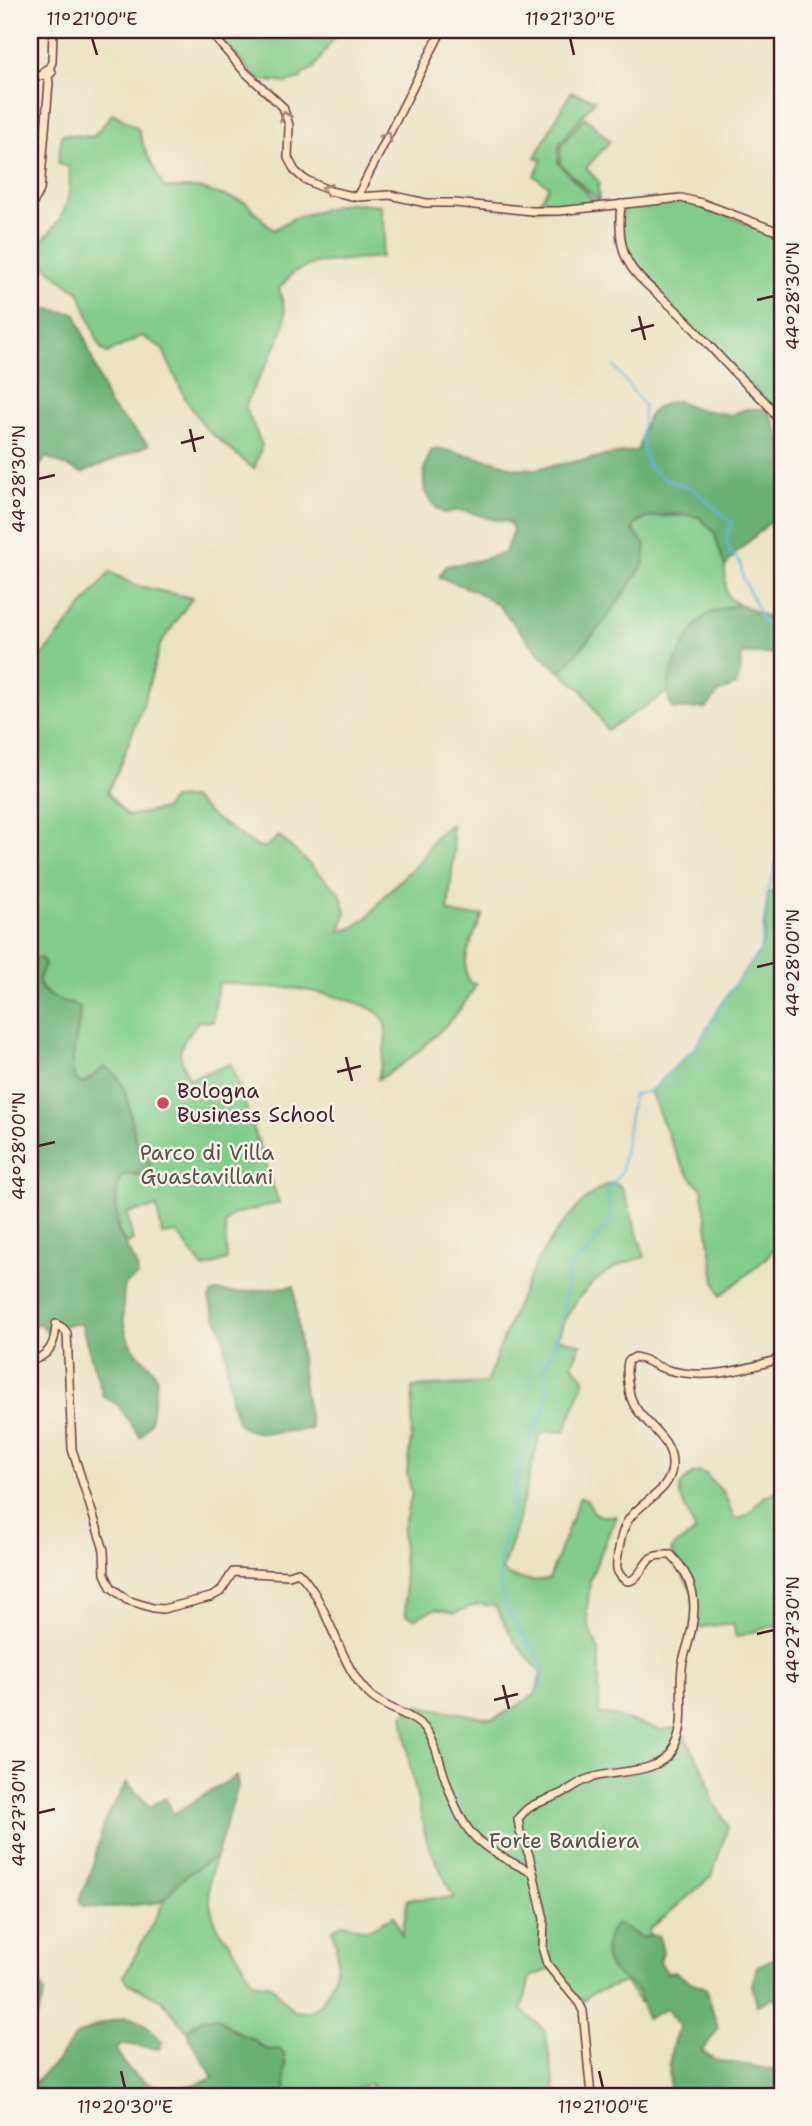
<svg xmlns="http://www.w3.org/2000/svg" width="812" height="2126" viewBox="0 0 812 2126" font-family="'Shantell Sans',sans-serif">
<style>
.green{fill:#81cc8a;stroke:#66765a;stroke-width:2}
.forest{fill:#68b076;stroke:#596850;stroke-width:2}
.lines{fill:none;stroke-linecap:round;stroke-linejoin:round}
.stream{stroke:#62b6de;stroke-width:2}
.secondary-casing{stroke:#623c42;stroke-width:10}
.secondary{stroke:#fee5c5;stroke-width:7}
.oneway{stroke:#a48278}
.ticks{fill:none;stroke:#4a1f2b;stroke-width:2.5}
.poi-dot{fill:#d1495b;stroke:#f7f3e8;stroke-width:2.5}
.labels{text-anchor:middle;dominant-baseline:central;stroke-width:5;stroke-linejoin:round;paint-order:stroke}
.poi-label{font-size:21px;fill:#4a1f2b;stroke:#f7f3e8;text-anchor:start}
.park-label{font-size:21px;fill:#5a5348;stroke:#f7f3e8}
.neatline{fill:none;stroke:#4a1f2b;stroke-width:2.5}
.ticks-label{font-size:18px;text-anchor:middle;fill:#4a1f2b}
</style>
<rect width="100%" height="100%" fill="#f7f3e8"/>
<filter id="ink" filterUnits="userSpaceOnUse"><feTurbulence type="fractalNoise" baseFrequency=".0143" numOctaves="2"/><feDisplacementMap in="SourceGraphic" scale="14" xChannelSelector="R" yChannelSelector="G"/><feConvolveMatrix kernelMatrix="1 2 1 2 8 2 1 2 1" color-interpolation-filters="sRGB"/></filter>
<filter id="wash" filterUnits="userSpaceOnUse"><feTurbulence type="fractalNoise" baseFrequency=".00686" numOctaves="4" result="noise"/><feDisplacementMap in="SourceGraphic" scale="28" xChannelSelector="R" yChannelSelector="G"/><feGaussianBlur stdDeviation="1.57" result="paint"/><feColorMatrix in="noise" values="0 0 0 0 0 0 0 0 0 0 0 0 0 0 0 0 0 1.4 0 .05"/><feComposite in="paint" operator="in"/></filter>
<g filter="url(#wash)">
<rect width="100%" height="100%" fill="#ece3c5"/>
<!-- green -->
<g class="green">
<path d="M211 30H339L314 68 302 74 301 79 286 83 259 80Z"/>
<path d="M571 92 595 100 559 144 558 163 596 203 535 209 549 186 534 176 542 160 535 157Z"/>
<path d="M113 113 138 129 145 150 164 188H198L245 202 273 230 294 218 346 203 380 205 385 234 381 257 315 263 294 272 279 288C281 297 285 307 285 316 284 343 254 380 245 407L262 445 254 469 207 430 186 400 162 348 142 336 107 353 101 349 79 291C60 281 47 268 33 251 60 221 73 210 69 167L58 164 62 134 93 137Z"/>
<path d="M585 117 610 141 586 168 600 183 598 186 599 201 560 164 561 145Z"/>
<path d="M674 200 692 202 782 237V422L774 407 731 367 733 363C707 349 628 266 621 239 618 229 622 216 624 206Z"/>
<path d="M693 515 699 517 714 532 725 567 726 591 729 598 738 604C729 607 719 609 710 613 691 621 671 672 668 692L607 730 582 690 560 672 603 623 638 573 633 530 635 524 650 517Z"/>
<path d="M110 572 134 585 192 598 160 645 143 705 117 773 107 792 127 816 164 809 172 799 192 798 210 815 258 847 265 848 279 836 340 893 346 912 340 931 351 929 369 916 387 893 421 860 435 837 451 824 454 853 448 911 459 915H483C474 935 459 960 469 982L476 984C461 1016 410 1063 378 1079 381 1065 390 1032 384 1020 373 1001 309 990 288 988 277 987 266 988 256 987 242 985 232 982 218 983L213 1022 198 1021C178 1049 175 1047 189 1079L231 1064 279 1203 232 1215 225 1224 227 1260 203 1268 177 1233 162 1235 157 1207 127 1213 133 1241 127 1244C123 1239 119 1234 118 1229 116 1219 115 1183 122 1177 126 1172 133 1174 138 1176L151 1164C146 1159 140 1154 138 1147 128 1121 133 1081 105 1068L82 1084 74 1078C69 1053 80 1031 80 1007 64 1002 42 998 38 979L42 971V959L30 957V666L32 669Z"/>
<path d="M768 891 782 897V1236C774 1257 738 1281 720 1296L715 1281 702 1188C678 1172 662 1118 650 1091L695 1048 729 992 760 951 764 939Z"/>
<path d="M613 1183 620 1186 624 1192 645 1257C603 1266 571 1296 558 1338L581 1344 572 1364 584 1378C580 1396 571 1414 565 1432L547 1431 540 1435 517 1523 502 1570C512 1581 535 1582 549 1579L580 1497 587 1500 594 1513 601 1516H616L590 1579 587 1611 588 1624 599 1651V1714H606L661 1730 679 1727 705 1772 712 1799 728 1826 712 1876 649 1930V1953L664 1994 640 2003 625 1982 591 1994 584 2001 580 1997 577 1999 552 1968 530 1977 522 2010 545 2031 555 2091 553 2096H370L372 2084 322 2096H281L286 2088 284 2078 286 2062C263 2046 238 2035 217 2017L194 2023 187 2031 162 2000 129 1984 124 1976 174 1884 184 1876 216 1857C203 1888 208 1920 230 1944 238 1953 246 1971 253 1982L271 1985 292 2010C300 2012 307 2013 314 2009 328 2000 339 1968 337 1952 337 1944 334 1937 333 1929 344 1920 353 1926 366 1930L394 1916 402 1935 408 1899 454 1898 427 1842 410 1766 403 1715 414 1705 493 1719 511 1710 536 1694 541 1673 515 1642 495 1606 478 1604 455 1613 435 1609 415 1618 406 1615 402 1531 412 1494 407 1474 412 1430 413 1387 486 1383C512 1319 531 1252 582 1203 592 1194 600 1186 613 1183Z"/>
<path d="M699 1472 706 1474C711 1482 717 1485 723 1492 730 1501 728 1511 735 1519 753 1518 753 1503 766 1496 772 1493 776 1493 781 1488L782 1623 736 1637 733 1623 693 1628V1594L671 1552 674 1546 696 1532 680 1496V1486L692 1474Z"/>
</g>
<!-- forest -->
<g class="forest">
<path d="M30 306 76 314 109 405 149 445 82 473 46 457 30 482Z"/>
<path d="M677 401 698 409 731 415 746 409H768L782 441V511L736 553 725 567 714 532 699 517C682 513 649 513 635 524L633 530 646 546 644 563 638 573 603 623 560 672 540 654 498 605 475 591 439 577 446 566 476 561 505 553 513 529 510 523C502 520 495 520 488 518 471 512 462 508 444 513 419 498 420 475 431 451L437 448 498 462 514 468 535 469 638 450C645 424 645 405 677 401Z"/>
<path d="M738 604C753 608 765 621 782 617V654H742L740 674 736 685 718 693 707 708 673 709C670 703 667 696 668 688 670 669 691 627 707 615 714 610 728 608 738 604Z"/>
<path d="M30 957 42 959 45 965C43 970 39 976 39 981 39 997 69 1003 80 1007 80 1031 69 1053 74 1078L82 1084 105 1067C133 1081 128 1121 138 1147 141 1156 151 1160 151 1170L146 1175 131 1174 123 1175 119 1180 116 1201 118 1231 137 1267 138 1275 124 1286C122 1309 121 1335 137 1353 144 1361 155 1368 157 1380L150 1423 140 1437 118 1405 103 1396C96 1371 87 1348 82 1324H67L49 1333 39 1323 30 1327Z"/>
<path d="M294 1286 303 1381 311 1429C295 1430 256 1438 242 1427 228 1415 227 1357 224 1338 222 1324 212 1313 209 1299L212 1293 218 1291 236 1293Z"/>
<path d="M236 1776 238 1786 216 1857C192 1870 178 1879 163 1902L105 1908 82 1906 79 1900 91 1872 104 1822 127 1782 150 1807 165 1798 173 1814Z"/>
<path d="M616 1923 643 1938 651 1935 659 1937 663 1952 660 1961 667 1973 675 1972 690 1982 706 1988 718 2029 702 2051 714 2060 782 2071V2096H670C669 2071 667 2049 680 2027L666 2009 646 2019C644 2011 642 1999 638 1992 632 1983 623 1979 616 1974 599 1961 605 1937 616 1923Z"/>
<path d="M782 1955V2006L773 1998 757 2005 752 1985 757 1966Z"/>
<path d="M30 1967C35 1975 42 1984 44 1993 45 1998 32 2029 30 2037Z"/>
<path d="M126 2017C142 2020 152 2030 162 2042L159 2049 125 2044 116 2048C134 2092 174 2095 213 2078 206 2061 192 2049 187 2031L202 2019 217 2017 235 2032 254 2039 260 2046 268 2050 279 2049 284 2054 286 2096H30V2087L56 2062 76 2036 99 2024Z"/>
</g>
<g class="lines">
<!-- stream -->
<g class="stream">
<path d="M614 366 644 406 641 440 648 466 665 479 694 489 732 523 727 533 728 550 740 562 743 578 764 623 776 631H782"/>
<path d="M540 1688 545 1669 507 1610 499 1584 501 1552 511 1518 520 1458 543 1415 548 1392 544 1369 554 1348 563 1315 569 1268 591 1248 610 1220 607 1191 621 1173 633 1095 650 1091 695 1048 729 992 760 951 768 891 782 844"/>
</g>
</g>
</g>
<g filter="url(#ink)">
<g class="lines">
<defs>
<g id="secondary">
<path d="M208 30 244 71 283 107 289 125 288 158 295 171 304 179 330 191 357 197 390 195 426 203H455L532 211H559L681 198 702 203 782 233"/>
<path d="M30 74 38 76 45 75"/>
<path d="M45 75 44 71 50 67 52 62 53 30"/>
<path d="M357 197 442 30"/>
<path d="M621 204C614 268 638 275 680 314 699 333 716 354 735 373 753 392 774 404 782 430"/>
<path d="M30 209 40 190 49 83 48 76 52 72 49 69"/>
<path d="M30 1361C50 1356 55 1344 56 1324L63 1328 67 1333 72 1449 104 1550 105 1574 111 1587 127 1600 153 1608 163 1609 211 1597 220 1592 233 1572 289 1575 298 1572C331 1604 338 1667 371 1696 387 1710 413 1714 426 1730 436 1742 439 1760 444 1775 464 1834 472 1843 529 1871L532 1870"/>
<path d="M591 2096 583 2011 579 2003 547 1964 543 1950 544 1919 529 1855 520 1832 518 1819C529 1803 541 1803 558 1795 569 1791 579 1781 591 1778 617 1769 657 1776 673 1749 690 1721 675 1684 685 1654 697 1617 701 1586 671 1555 664 1555 657 1554 651 1558 643 1564 633 1593 620 1575 615 1569 617 1562 618 1554 620 1542 622 1529 629 1519 642 1500 671 1492 672 1466 674 1436 639 1423 631 1398 629 1393 629 1387 628 1382 627 1374 626 1368 628 1361L635 1357C646 1359 655 1366 665 1369 705 1381 744 1370 782 1358"/>
</g>
</defs>
<!-- secondary casing -->
<use href="#secondary" class="secondary-casing"/>
<!-- secondary -->
<use href="#secondary" class="secondary"/>
</g>
<!-- one-way arrows -->
<defs><path id="oneway-chevron" d="M-2-3.5L2.5 0L-2 3.5" fill="none" stroke-width="1.6" stroke-linecap="round" stroke-linejoin="round" transform="scale(1.75)"/></defs>
<g class="oneway">
<use href="#oneway-chevron" transform="translate(285 116) rotate(-111)"/>
<use href="#oneway-chevron" transform="translate(387 136) rotate(-64)"/>
<use href="#oneway-chevron" transform="translate(326 189) rotate(-160)"/>
</g>
</g>
<!-- ticks -->
<path class="ticks" d="M92 38 97 55M570 38 574 55M757 300 774 296M639 316 645 340M631 331 654 325M190 429 195 452M181 443 204 437M38 479 55 475M757 967 774 963M346 1057 352 1081M337 1072 361 1066M38 1146 55 1142M757 1634 774 1630M503 1685 509 1709M494 1700 518 1694M38 1813 55 1809M121 2071 125 2088M599 2071 603 2088"/>
<!-- markers -->
<circle class="poi-dot" cx="163" cy="1103" r="7"/>
<g class="labels">
<!-- poi labels -->
<g class="poi-label">
<text x="177" y="1091">Bologna<tspan x="177" dy="24">Business School</tspan></text>
</g>
<!-- park labels -->
<g class="park-label">
<text x="207" y="1153">Parco di Villa<tspan x="207" dy="24">Guastavillani</tspan></text>
<text x="564" y="1841">Forte Bandiera</text>
</g>
</g>
<!-- margin -->
<rect width="812" height="2126" fill="none" stroke="#f7f3e8" stroke-width="77"/>
<rect x="38" y="38" width="736" height="2050" class="neatline"/>
<g class="ticks-label">
<text x="92" y="25">11°21'00"E</text>
<text x="570" y="25">11°21'30"E</text>
<text transform="translate(793 296) rotate(-90)" y="6">44°28'30"N</text>
<text transform="translate(19 479) rotate(-90)" y="6">44°28'30"N</text>
<text transform="translate(793 963) rotate(-90)" y="6">44°28'00"N</text>
<text transform="translate(19 1146) rotate(-90)" y="6">44°28'00"N</text>
<text transform="translate(793 1630) rotate(-90)" y="6">44°27'30"N</text>
<text transform="translate(19 1813) rotate(-90)" y="6">44°27'30"N</text>
<text x="125" y="2113">11°20'30"E</text>
<text x="603" y="2113">11°21'00"E</text>
</g>
</svg>
